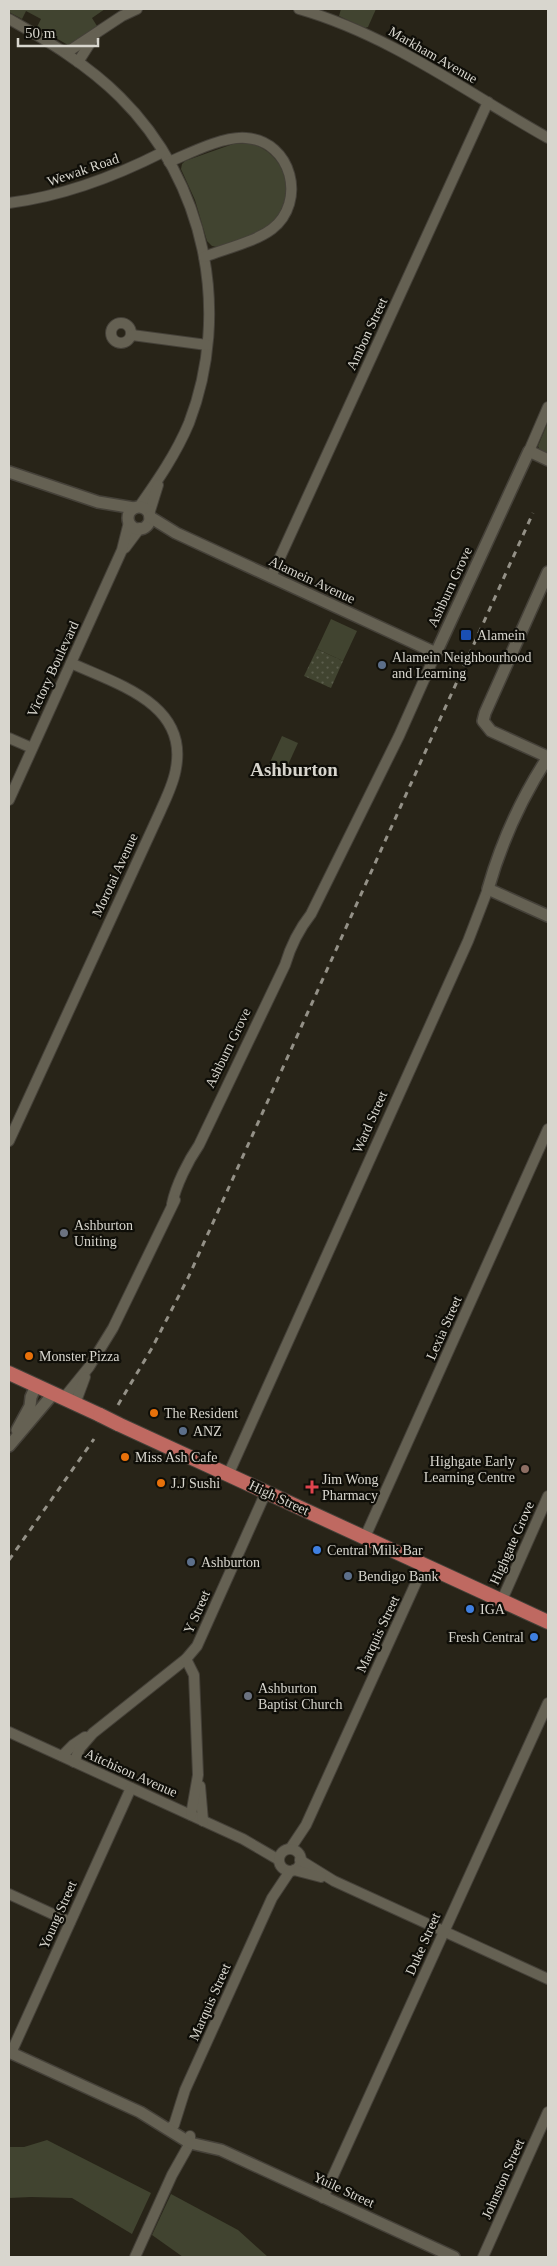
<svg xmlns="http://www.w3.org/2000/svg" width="557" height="2266" viewBox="0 0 557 2266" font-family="'Times New Roman',serif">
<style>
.grass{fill:url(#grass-dots)}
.park{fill:#414430}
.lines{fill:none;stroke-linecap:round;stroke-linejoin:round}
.minor-casing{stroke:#454139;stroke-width:12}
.tertiary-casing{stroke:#454139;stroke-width:14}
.primary-casing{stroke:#454139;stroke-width:16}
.minor{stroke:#656153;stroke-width:10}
.tertiary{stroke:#656153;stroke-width:11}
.primary{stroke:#bf6961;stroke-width:14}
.rail{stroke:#949187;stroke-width:3;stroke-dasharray:6 6;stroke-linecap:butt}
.primary-bridge-casing{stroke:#454139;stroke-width:16;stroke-linecap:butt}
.primary-bridge{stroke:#bf6961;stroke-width:14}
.transit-dot{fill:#1a4fb4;stroke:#0f0e08;stroke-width:2}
.service-dot{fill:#5c6f8a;stroke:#0f0e08;stroke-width:2}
.worship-dot{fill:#6b7280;stroke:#0f0e08;stroke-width:2}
.food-dot{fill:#e8710a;stroke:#0f0e08;stroke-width:2}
.education-dot{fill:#8d6e63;stroke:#0f0e08;stroke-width:2}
.health-dot{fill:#e0444e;stroke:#0f0e08;stroke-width:2}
.shop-dot{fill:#3f7fe0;stroke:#0f0e08;stroke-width:2}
.labels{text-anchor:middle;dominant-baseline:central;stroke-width:4.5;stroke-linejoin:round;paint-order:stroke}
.street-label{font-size:14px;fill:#d8d6ce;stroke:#0f0e08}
.poi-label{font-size:14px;fill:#d8d6ce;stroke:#0f0e08;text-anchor:start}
.district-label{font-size:19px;font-weight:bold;fill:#d8d6ce;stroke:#0f0e08}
</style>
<defs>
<pattern id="grass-dots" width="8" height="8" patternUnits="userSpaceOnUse" patternTransform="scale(1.25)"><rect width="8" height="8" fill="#414430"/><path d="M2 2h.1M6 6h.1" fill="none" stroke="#5c5e4d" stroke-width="1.8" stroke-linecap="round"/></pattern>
</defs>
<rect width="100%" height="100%" fill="#282418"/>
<!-- grass -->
<path class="grass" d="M317 649 343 661 331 688 304 676Z"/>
<!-- park -->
<g class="park">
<path d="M9 9H105L92 18 97 26 81 39 68 45 37 27 41 19 26 11 22 19 9 12Z"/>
<path d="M341 9H376L368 27 365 28 339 16Z"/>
<path d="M249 143C289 153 299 201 267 227 254 237 232 241 217 247L212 246 207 241 195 200 181 169 182 164 185 161 233 144Z"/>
<path d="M548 422V456L541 452 538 446Z"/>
<path d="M331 619 357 631 343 661 317 649Z"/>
<path d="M282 736 298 743 282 778 266 771Z"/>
<path d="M47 2140 151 2193 132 2234 72 2198 31 2197 9 2198V2147H24Z"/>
<path d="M171 2194 238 2230 268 2257H183L152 2235Z"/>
</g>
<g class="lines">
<defs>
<g id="minor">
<path d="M299 9C390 35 466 92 548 138"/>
<path d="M9 19C48 41 88 65 120 97 205 181 232 311 189 423 176 454 158 480 139 507"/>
<path d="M66 53 122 16 137 9"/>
<path d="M78 62 94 37"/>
<path d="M169 162C190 153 223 136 246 138 292 141 307 202 272 229 255 242 224 249 204 257"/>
<path d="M9 203C63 196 114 177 163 152"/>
<circle cx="121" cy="333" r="10"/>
<path d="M132 335 207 345"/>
<path d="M529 451 548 407"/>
<path d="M149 514 158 485"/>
<path d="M125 548 140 528"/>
<path d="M271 577 488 102"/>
<path d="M9 738 32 748"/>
<path d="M9 800 122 550 129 522"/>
<path d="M9 1141 160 812C166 798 174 783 176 768 188 703 116 684 71 663"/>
<path d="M172 1204C176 1185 188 1161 199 1145L285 965C290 948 300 928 311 914L399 736 436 653"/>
<path d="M63 1399 89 1367 113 1328 175 1200"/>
<path d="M75 1404 85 1377"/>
<path d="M228 1475 468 941 488 889"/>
<path d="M365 1537 548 1129"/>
<path d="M502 1600 548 1496"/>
<path d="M9 1732 243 1839 279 1860"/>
<path d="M62 1756 73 1745 85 1737"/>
<path d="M74 1762 80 1748 93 1733 186 1659"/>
<path d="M200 1786 203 1821"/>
<path d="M191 1815 198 1775 194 1675 186 1659 197 1646 266 1492"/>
<path d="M290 1849 306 1825 424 1565"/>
<circle cx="290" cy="1860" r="11"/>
<path d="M300 1860 334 1881 548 1979"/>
<path d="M294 1870 321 1877"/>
<path d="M9 1894 70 1922"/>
<path d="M11 2053 131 1788"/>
<path d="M168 2129 174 2125 185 2090 272 1898 290 1871"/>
<path d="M323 2198 548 1703"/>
<path d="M135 2257 172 2175 190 2143V2136"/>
<path d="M483 2257 548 2112"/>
</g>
<g id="tertiary">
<path d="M9 472 98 502 134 508"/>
<circle cx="139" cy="518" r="11"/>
<path d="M150 517 176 533 436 653 529 451 548 460"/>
<path d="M548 572 485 713 483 721 491 731 548 757C522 797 501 843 488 889L548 916"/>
<path d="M17 1430 30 1406 31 1397 36 1386"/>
<path d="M9 1446 53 1394"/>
<path d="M9 2052 140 2112 190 2143 221 2150 454 2257"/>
</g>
<g id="primary">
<path d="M9 1373 100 1415"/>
<path d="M118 1424 548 1622"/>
</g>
</defs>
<!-- minor casing -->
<use href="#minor" class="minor-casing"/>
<!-- tertiary casing -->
<use href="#tertiary" class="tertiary-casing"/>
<!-- primary casing -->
<use href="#primary" class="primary-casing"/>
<!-- minor -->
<use href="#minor" class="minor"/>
<!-- tertiary -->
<use href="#tertiary" class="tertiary"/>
<!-- primary -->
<use href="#primary" class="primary"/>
<!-- rail -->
<g class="rail">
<path d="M118 1405 152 1348 188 1278 533 513"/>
<path d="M9 1560 94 1439"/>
</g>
<defs>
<path id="primary-bridge" d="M100 1415 118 1424"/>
</defs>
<!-- primary-bridge casing -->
<use href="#primary-bridge" class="primary-bridge-casing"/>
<!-- primary-bridge -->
<use href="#primary-bridge" class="primary-bridge"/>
</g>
<!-- markers -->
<rect class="transit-dot" x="460" y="629" width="12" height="12" rx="2.5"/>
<g class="service-dot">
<circle cx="382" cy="665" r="5"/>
<circle cx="183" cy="1431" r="5"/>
<circle cx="191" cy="1562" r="5"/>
<circle cx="348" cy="1576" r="5"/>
</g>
<g class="worship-dot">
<circle cx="64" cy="1233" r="5"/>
<circle cx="248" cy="1696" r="5"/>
</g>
<g class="food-dot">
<circle cx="29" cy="1356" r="5"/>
<circle cx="154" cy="1413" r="5"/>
<circle cx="125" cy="1457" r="5"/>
<circle cx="161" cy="1483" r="5"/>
</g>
<circle class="education-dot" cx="525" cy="1469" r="5"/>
<path class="health-dot" d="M309.5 1479.5h5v5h5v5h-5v5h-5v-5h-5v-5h5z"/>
<g class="shop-dot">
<circle cx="317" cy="1550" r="5"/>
<circle cx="470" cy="1609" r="5"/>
<circle cx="534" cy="1637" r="5"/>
</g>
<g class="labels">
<!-- street labels -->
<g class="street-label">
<text transform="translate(433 55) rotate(30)">Markham Avenue</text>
<text transform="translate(83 170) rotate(-19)">Wewak Road</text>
<text transform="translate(367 334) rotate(-65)">Ambon Street</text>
<text transform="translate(312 580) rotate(25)">Alamein Avenue</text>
<text transform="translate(450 587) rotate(-65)">Ashburn Grove</text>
<text transform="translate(53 669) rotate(-65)">Victory Boulevard</text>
<text transform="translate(115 875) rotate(-65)">Morotai Avenue</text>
<text transform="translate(228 1048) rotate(-64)">Ashburn Grove</text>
<text transform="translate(370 1122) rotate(-66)">Ward Street</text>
<text transform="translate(444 1328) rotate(-66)">Lexia Street</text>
<text transform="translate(279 1498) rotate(25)">High Street</text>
<text transform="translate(512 1543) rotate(-66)">Highgate Grove</text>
<text transform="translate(197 1612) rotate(-66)">Y Street</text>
<text transform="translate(378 1634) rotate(-65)">Marquis Street</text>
<text transform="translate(131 1773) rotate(24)">Aitchison Avenue</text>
<text transform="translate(58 1915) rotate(-66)">Young Street</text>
<text transform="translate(423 1944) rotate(-66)">Duke Street</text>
<text transform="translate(210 2002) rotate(-66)">Marquis Street</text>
<text transform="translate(503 2179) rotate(-66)">Johnston Street</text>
<text transform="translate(344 2190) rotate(25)">Yuile Street</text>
</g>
<!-- poi labels -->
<g class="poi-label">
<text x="477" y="635">Alamein</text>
<text x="392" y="657">Alamein Neighbourhood<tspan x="392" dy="16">and Learning</tspan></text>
<text x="74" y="1225">Ashburton<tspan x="74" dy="16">Uniting</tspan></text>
<text x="39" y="1356">Monster Pizza</text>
<text x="164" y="1413">The Resident</text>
<text x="193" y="1431">ANZ</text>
<text x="135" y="1457">Miss Ash Cafe</text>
<text x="515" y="1461" text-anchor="end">Highgate Early<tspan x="515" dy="16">Learning Centre</tspan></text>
<text x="322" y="1479">Jim Wong<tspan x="322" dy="16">Pharmacy</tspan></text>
<text x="171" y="1483">J.J Sushi</text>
<text x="327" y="1550">Central Milk Bar</text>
<text x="201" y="1562">Ashburton</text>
<text x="358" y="1576">Bendigo Bank</text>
<text x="480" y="1609">IGA</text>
<text x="524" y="1637" text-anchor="end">Fresh Central</text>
<text x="258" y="1688">Ashburton<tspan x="258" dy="16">Baptist Church</tspan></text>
</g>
<!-- district labels -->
<g class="district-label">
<text x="294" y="769">Ashburton</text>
</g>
</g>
<!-- border -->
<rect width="557" height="2266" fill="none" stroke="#d8d6ce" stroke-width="20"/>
<!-- scale -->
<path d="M18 38v8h80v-8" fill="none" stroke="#d8d6ce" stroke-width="2.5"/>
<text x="25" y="38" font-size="15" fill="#d8d6ce" stroke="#0f0e08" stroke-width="4" paint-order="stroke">50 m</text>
</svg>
